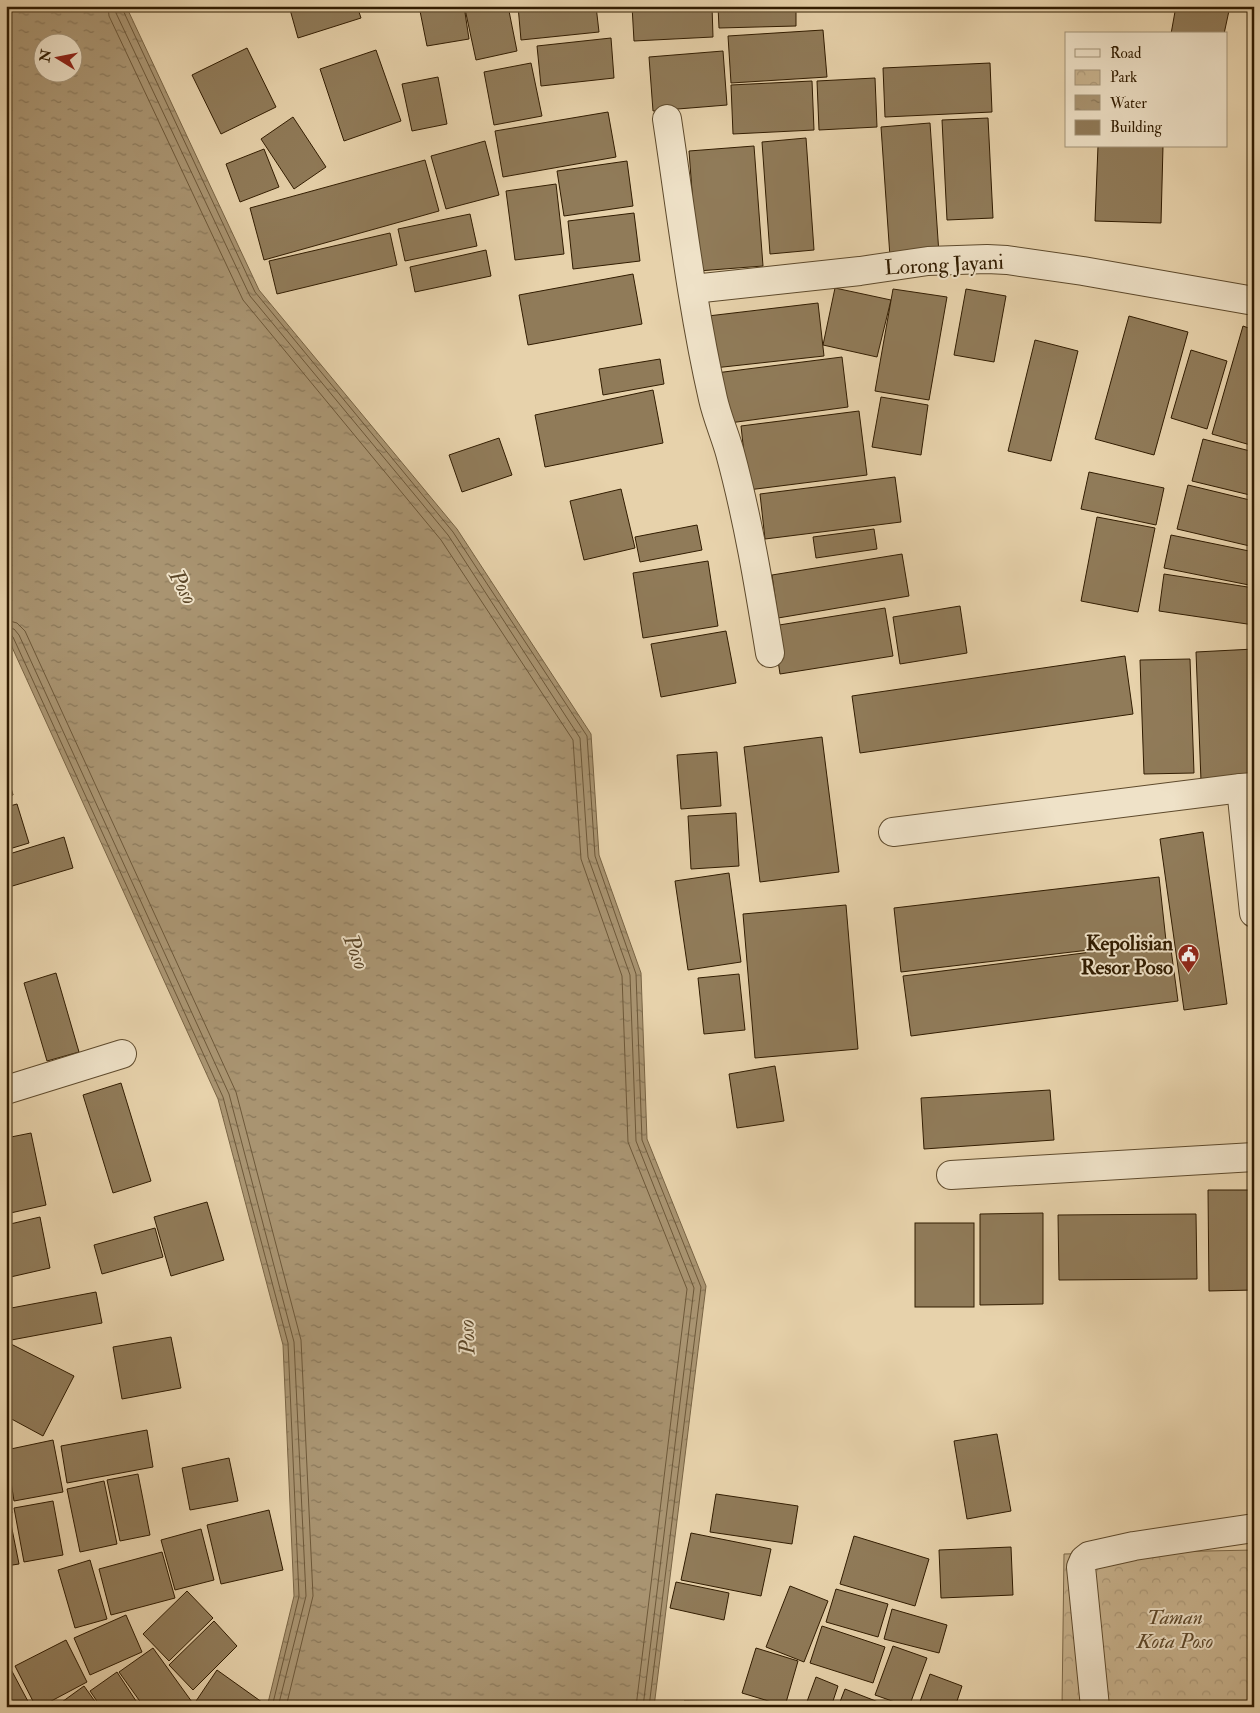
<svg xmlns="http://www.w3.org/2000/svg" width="1260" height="1713" viewBox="0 0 1260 1713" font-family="'IM FELL Double Pica',serif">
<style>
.park{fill:url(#park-crowns);stroke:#7c6848}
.water{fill:url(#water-ripples);stroke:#796444;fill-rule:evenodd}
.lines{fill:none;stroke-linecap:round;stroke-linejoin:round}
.shore{stroke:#6d5839;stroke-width:1}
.building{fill:#907b59;stroke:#311c01}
.minor-casing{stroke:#5e4a2c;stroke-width:30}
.minor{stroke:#efe2c8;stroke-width:28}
.labels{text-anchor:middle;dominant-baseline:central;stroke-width:4;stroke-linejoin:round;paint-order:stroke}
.street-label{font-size:21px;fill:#311c01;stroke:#efe2c8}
.poi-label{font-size:21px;font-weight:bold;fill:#311c01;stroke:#efe2c8;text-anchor:end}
.park-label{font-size:21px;font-style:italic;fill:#5e492b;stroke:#efe2c8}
.water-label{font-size:22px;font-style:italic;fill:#5b4628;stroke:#efe2c8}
</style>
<defs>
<pattern id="park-crowns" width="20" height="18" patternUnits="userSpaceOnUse" patternTransform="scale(1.25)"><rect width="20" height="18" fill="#c8b38e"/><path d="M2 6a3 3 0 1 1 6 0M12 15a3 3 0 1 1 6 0" fill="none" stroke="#ac9979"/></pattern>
<pattern id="water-ripples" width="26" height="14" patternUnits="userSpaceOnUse" patternTransform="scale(1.25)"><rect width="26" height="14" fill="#a99471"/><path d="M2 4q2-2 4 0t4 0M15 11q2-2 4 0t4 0" fill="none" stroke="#8a785a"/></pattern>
</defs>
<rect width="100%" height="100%" fill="#e7d2ab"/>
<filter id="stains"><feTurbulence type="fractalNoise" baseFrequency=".004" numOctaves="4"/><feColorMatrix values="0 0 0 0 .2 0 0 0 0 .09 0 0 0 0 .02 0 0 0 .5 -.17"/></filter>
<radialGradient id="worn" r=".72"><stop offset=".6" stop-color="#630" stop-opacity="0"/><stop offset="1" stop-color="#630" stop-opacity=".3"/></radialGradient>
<!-- park -->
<path class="park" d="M1254 1550V1707H1062L1064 1554Z"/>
<!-- water -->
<path class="water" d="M6 6H126L259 290 457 529 591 734 599 855 641 973 647 1139 706 1286 654 1707H267L294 1596 283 1345 218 1099 6 634ZM42 42H72V72H42Z"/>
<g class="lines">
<!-- shore -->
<g class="shore">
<path d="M108 6 109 16 243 300 441 540 573 740 581 859 622 976 628 1142 687 1289 636 1707"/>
<path d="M115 6 116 13 250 296 448 535 580 738 588 857 630 975 636 1141 694 1288 643 1707"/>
<path d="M121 6 255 292 453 532 587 736 595 856 636 974 642 1140 701 1287 649 1707"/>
<path d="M6 620 17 623 25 631 236 1092 301 1340 313 1596 286 1707"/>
<path d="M6 628 14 629 19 635 229 1094 294 1342 306 1596 278 1707"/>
<path d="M6 634 11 635 13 637 223 1097 288 1343 299 1596 272 1707"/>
</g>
</g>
<!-- building -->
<g class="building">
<path d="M289 6H357L361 18 298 38Z"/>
<path d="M419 6H464L469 39 427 46Z"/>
<path d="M476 6H508L517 51 476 60 465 9Z"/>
<path d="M518 6H596L599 32 521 40Z"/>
<path d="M632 6H712L713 37 634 41Z"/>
<path d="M718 6H796V26L719 28Z"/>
<path d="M1176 6H1230L1224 34H1171Z"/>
<path d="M823 30 827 77 731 83 728 36Z"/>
<path d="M611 38 614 78 541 86 537 46Z"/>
<path d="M247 48 276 107 221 134 192 75Z"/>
<path d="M376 50 401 121 344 141 320 69Z"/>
<path d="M723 51 727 105 653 111 649 57Z"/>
<path d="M531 63 542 116 494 125 484 72Z"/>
<path d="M990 63 992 112 885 117 883 68Z"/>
<path d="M438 77 447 124 412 131 402 84Z"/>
<path d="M875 78 877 127 819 130 817 81Z"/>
<path d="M812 81 814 130 733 134 731 85Z"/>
<path d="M608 112 616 157 503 177 495 131Z"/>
<path d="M293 117 326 167 294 189 261 139Z"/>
<path d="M988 118 993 218 947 220 942 120Z"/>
<path d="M930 123 939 254 890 257 881 127Z"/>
<path d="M806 138 814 250 770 254 762 142Z"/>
<path d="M485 141 499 195 446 209 431 156Z"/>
<path d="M754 146 763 266 698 271 689 151Z"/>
<path d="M1098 146H1163L1161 223 1095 221Z"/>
<path d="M264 149 279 187 240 202 226 164Z"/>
<path d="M425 160 439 211 264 260 250 208Z"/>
<path d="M627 161 633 206 564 216 557 171Z"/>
<path d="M556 184 564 254 515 260 506 191Z"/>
<path d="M634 213 640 261 573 269 568 221Z"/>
<path d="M470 214 477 246 405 261 398 229Z"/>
<path d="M390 233 397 265 277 294 269 261Z"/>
<path d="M486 250 491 276 415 292 410 267Z"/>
<path d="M633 274 642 324 528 345 519 295Z"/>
<path d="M835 288 891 300 877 357 823 345Z"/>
<path d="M893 289 947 297 929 400 875 391Z"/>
<path d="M966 289 1006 296 994 362 954 355Z"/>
<path d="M818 303 824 356 714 368 708 316Z"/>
<path d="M1129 316 1188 332 1154 455 1095 439Z"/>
<path d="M1243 326 1254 330V446L1212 434Z"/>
<path d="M1035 340 1078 351 1051 461 1008 451Z"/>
<path d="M1191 350 1227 361 1207 429 1171 418Z"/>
<path d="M842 357 848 407 722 424 716 373Z"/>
<path d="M660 359 664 384 603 395 599 369Z"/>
<path d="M653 390 663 443 545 467 535 415Z"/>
<path d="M881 397 928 405 921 455 872 447Z"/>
<path d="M859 411 867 475 748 490 741 426Z"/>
<path d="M499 438 512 475 462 492 449 455Z"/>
<path d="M1203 439 1254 452V496L1192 481Z"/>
<path d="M1089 472 1164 488 1156 525 1081 509Z"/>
<path d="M895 477 901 522 765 539 760 494Z"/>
<path d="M1188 485 1254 501V547L1177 529Z"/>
<path d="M621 489 635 548 584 560 570 501Z"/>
<path d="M1097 517 1155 528 1138 612 1081 601Z"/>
<path d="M697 525 702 550 640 562 635 537Z"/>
<path d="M874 529 877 549 816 558 813 537Z"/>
<path d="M1171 535 1254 552V586L1164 568Z"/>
<path d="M902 554 909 596 778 618 772 575Z"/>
<path d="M708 561 718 626 643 638 633 573Z"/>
<path d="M1164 574 1254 588V625L1159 611Z"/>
<path d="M960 606 967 653 900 664 893 617Z"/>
<path d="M885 608 893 656 780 674 773 626Z"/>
<path d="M726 631 736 683 661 697 651 644Z"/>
<path d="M1254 649V779L1201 781 1196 652Z"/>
<path d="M1125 656 1133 714 860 753 852 696Z"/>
<path d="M1190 659 1194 773 1144 774 1140 660Z"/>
<path d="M822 737 839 872 760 882 744 747Z"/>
<path d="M717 752 721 806 681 809 677 755Z"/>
<path d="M6 769 13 795 6 797Z"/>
<path d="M17 804 29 843 6 850V807Z"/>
<path d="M736 813 739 866 691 869 688 816Z"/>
<path d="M1203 832 1227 1004 1184 1010 1160 839Z"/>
<path d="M64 837 73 868 9 887 6 878V855Z"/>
<path d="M729 873 741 962 688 970 675 881Z"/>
<path d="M1159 877 1166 941 901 972 894 908Z"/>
<path d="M846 905 858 1049 755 1058 743 914Z"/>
<path d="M1170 942 1178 1001 911 1036 903 976Z"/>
<path d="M56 973 79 1052 47 1061 24 983Z"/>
<path d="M739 974 745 1030 704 1034 698 978Z"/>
<path d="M775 1066 784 1121 737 1128 729 1074Z"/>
<path d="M121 1083 151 1181 113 1193 83 1095Z"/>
<path d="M1050 1090 1054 1140 924 1149 921 1098Z"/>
<path d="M31 1133 46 1205 6 1214V1138Z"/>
<path d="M1208 1190H1254V1290L1209 1291Z"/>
<path d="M207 1202 224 1260 171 1276 154 1217Z"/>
<path d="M1043 1213V1304L980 1305V1214Z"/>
<path d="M1196 1214 1197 1279 1059 1280 1058 1215Z"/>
<path d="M40 1217 50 1268 6 1278V1225Z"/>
<rect x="915" y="1223" width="59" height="84"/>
<path d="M155 1228 163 1257 102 1274 94 1245Z"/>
<path d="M96 1292 102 1323 6 1341V1309Z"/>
<path d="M171 1337 181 1388 122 1399 113 1347Z"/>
<path d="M11 1344 74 1376 43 1436 6 1416V1352Z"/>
<path d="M147 1430 153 1467 67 1483 61 1446Z"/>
<path d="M997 1434 1011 1511 967 1519 954 1441Z"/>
<path d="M53 1440 63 1492 14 1501 6 1450Z"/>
<path d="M229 1458 238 1501 190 1510 182 1468Z"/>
<path d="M138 1474 150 1535 120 1541 107 1480Z"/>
<path d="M104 1481 117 1544 80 1552 67 1489Z"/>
<path d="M6 1482 12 1513 6 1515Z"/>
<path d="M716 1494 798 1506 792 1544 710 1532Z"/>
<path d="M53 1501 63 1555 24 1562 14 1508Z"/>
<path d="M269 1510 283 1570 221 1584 207 1525Z"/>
<path d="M6 1519H10L19 1564 6 1566Z"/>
<path d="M201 1529 214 1580 175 1590 161 1540Z"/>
<path d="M691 1533 771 1549 761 1596 681 1580Z"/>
<path d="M854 1536 929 1559 915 1606 840 1584Z"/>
<path d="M1011 1547 1013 1595 941 1598 939 1550Z"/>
<path d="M162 1552 175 1598 111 1615 99 1569Z"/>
<path d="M90 1560 107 1619 75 1628 58 1570Z"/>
<path d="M676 1582 729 1593 724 1620 670 1608Z"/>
<path d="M790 1586 828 1601 804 1662 766 1647Z"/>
<path d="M836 1589 888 1604 878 1637 826 1622Z"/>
<path d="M187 1591 213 1618 169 1661 143 1634Z"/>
<path d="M892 1609 947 1625 939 1653 884 1639Z"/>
<path d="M126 1615 142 1652 90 1675 74 1638Z"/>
<path d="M214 1621 237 1646 193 1690 169 1665Z"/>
<path d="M822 1626 885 1647 873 1683 810 1663Z"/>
<path d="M66 1640 87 1682 40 1707H36L15 1666Z"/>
<path d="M893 1646 927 1658 909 1707 875 1695Z"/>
<path d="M153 1648 192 1702 185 1707H144L119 1672Z"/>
<path d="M756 1648 798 1661 785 1706 742 1693Z"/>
<path d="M6 1660 31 1707H6Z"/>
<path d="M217 1670 266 1705 265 1707H192Z"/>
<path d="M117 1672 140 1707H101L90 1691Z"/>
<path d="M930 1674 962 1686 955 1707H918Z"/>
<path d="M816 1677 838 1686 831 1707H805Z"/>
<path d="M84 1686 99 1707H55Z"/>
<path d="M845 1689 891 1707H838Z"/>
<path d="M684 1701 736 1702V1707H684Z"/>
</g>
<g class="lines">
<defs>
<g id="minor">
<path d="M667 119C681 212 692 307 713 399 717 417 725 435 730 453 748 519 759 586 770 653"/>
<path d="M693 289 860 271 928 261 987 259 1007 260 1083 271 1254 301"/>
<path d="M1254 787 1241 788 1254 913"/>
<path d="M893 832 1241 788"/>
<path d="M6 1090 122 1054"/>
<path d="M951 1175 1254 1157"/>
<path d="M1095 1707 1081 1567 1084 1560 1089 1556 1134 1546 1254 1528"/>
</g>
</defs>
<!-- minor casing -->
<use href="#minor" class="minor-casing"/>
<!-- minor -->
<use href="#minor" class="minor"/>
</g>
<!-- icons -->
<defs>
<symbol id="civic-pin" viewBox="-11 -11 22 30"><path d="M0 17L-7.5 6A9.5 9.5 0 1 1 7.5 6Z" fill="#8f2418" stroke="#efe2c8"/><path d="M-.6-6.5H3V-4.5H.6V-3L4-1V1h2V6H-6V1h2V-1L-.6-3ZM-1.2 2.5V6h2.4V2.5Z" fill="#fff"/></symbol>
</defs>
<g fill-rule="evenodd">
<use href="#civic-pin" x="1176" y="942" width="25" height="34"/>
</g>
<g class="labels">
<!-- street labels -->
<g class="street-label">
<text transform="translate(944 265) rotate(-3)">Lorong Jayani</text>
</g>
<!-- poi labels -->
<g class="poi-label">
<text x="1173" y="943">Kepolisian<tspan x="1173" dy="24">Resor Poso</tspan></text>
</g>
<!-- park labels -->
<g class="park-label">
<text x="1175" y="1617">Taman<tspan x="1175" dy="24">Kota Poso</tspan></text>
</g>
<!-- water labels -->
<g class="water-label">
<text transform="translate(183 587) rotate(62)">Poso</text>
<text transform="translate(356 952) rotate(69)">Poso</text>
<text transform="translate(467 1337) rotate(-92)">Poso</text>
</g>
</g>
<!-- margin -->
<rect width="1260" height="1713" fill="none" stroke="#e7d2ab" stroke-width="25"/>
<rect x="8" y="8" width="1245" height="1698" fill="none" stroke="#311c01" stroke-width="2.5"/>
<rect x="12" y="12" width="1235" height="1688" fill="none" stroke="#311c01"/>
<!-- legend -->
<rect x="1065" y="32" width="162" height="115" fill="#efe2c8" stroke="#a39378"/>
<rect x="1075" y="49" width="25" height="8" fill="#efe2c8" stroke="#a39378"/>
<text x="1110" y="58" font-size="15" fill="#311c01">Road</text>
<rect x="1075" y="70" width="25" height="15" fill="url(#park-crowns)" stroke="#a39378"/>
<text x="1110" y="82" font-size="15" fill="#311c01">Park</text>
<rect x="1075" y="95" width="25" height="15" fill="url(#water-ripples)" stroke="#a39378"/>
<text x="1110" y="108" font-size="15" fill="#311c01">Water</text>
<rect x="1075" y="120" width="25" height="15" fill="#907b59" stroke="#a39378"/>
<text x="1110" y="132" font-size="15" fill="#311c01">Building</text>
<!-- north arrow -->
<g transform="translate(58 58) rotate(280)"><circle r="24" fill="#efe2c8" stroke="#a39378"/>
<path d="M0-4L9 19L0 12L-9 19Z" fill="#8f2418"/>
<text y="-8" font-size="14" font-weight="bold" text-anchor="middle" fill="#311c01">N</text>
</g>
<rect width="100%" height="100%" filter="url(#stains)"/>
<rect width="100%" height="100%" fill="url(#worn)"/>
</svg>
